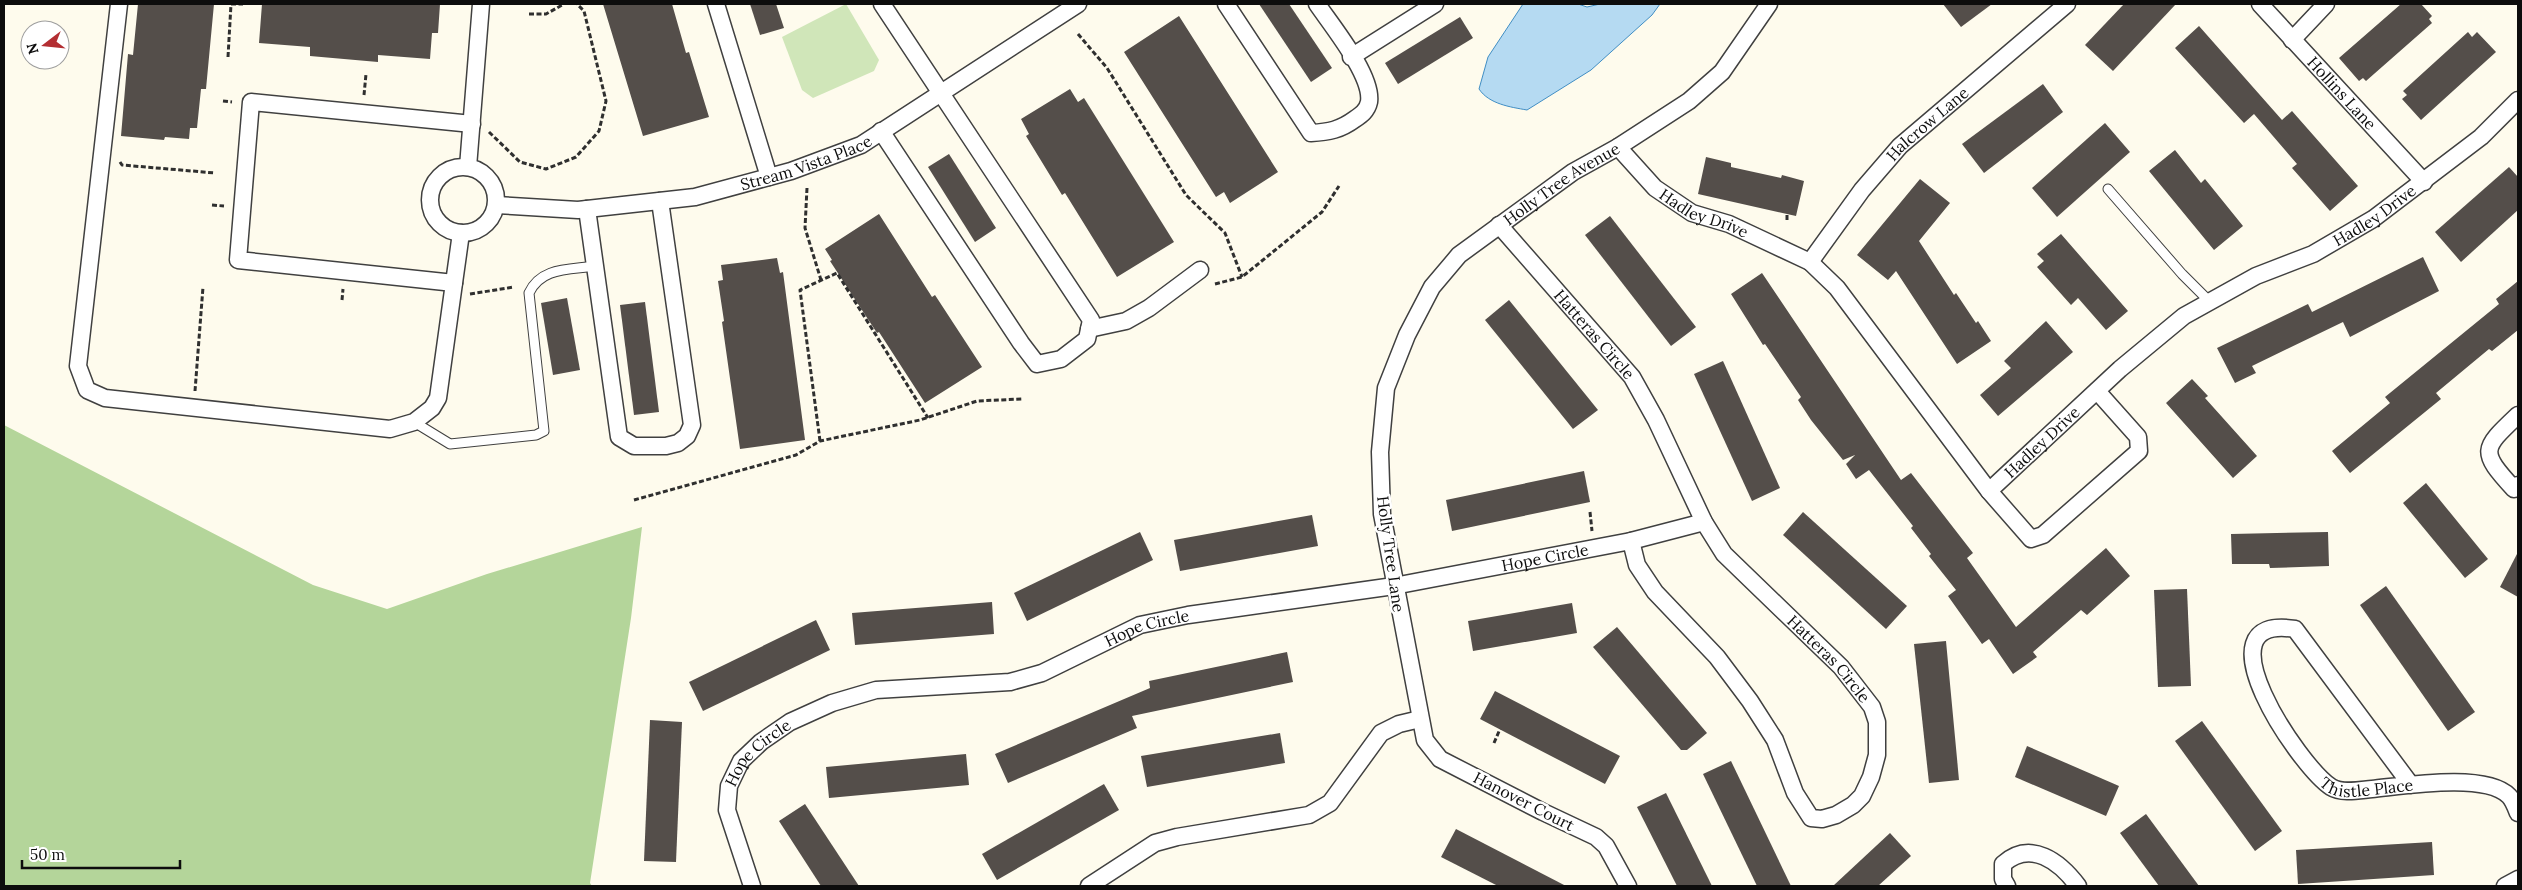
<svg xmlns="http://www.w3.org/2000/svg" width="2522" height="890" viewBox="0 0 2522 890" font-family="Lora,serif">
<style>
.green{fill:#d0e6b9}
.forest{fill:#b4d59a}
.water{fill:#b5daf2;stroke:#418ec4}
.building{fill:#544e4a}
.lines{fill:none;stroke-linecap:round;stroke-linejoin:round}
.lane-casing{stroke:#404040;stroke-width:11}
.street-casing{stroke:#404040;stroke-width:19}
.path{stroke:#2f2f2f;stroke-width:3;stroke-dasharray:5 2.5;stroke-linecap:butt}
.lane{stroke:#fff;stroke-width:9}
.street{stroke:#fff;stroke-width:16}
.labels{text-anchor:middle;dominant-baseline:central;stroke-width:5;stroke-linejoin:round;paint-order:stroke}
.street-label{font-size:16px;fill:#0d0d0d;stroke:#fff}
</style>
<rect width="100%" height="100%" fill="#fefbed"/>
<!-- green -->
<path class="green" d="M846 4 879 60 874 71 813 98 802 90 782 37Z"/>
<!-- forest -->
<path class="forest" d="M4 425 313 585 387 609 487 574 642 527 631 618 590 883 592 886H4Z"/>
<!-- water -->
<path class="water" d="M1523 4H1578L1587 7 1600 4H1660L1652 15 1591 70 1527 110C1510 107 1489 104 1479 89L1488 57Z"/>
<!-- building -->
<g class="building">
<path d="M138 4H214L206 89H201L197 128H190L189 139 165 137 164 140 121 136 128 54 133 55Z"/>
<path d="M262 4H440L438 33H432L430 59 378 55V62L310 56V47L259 43Z"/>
<path d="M603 4H672L686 53 689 52 709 117 643 136Z"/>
<path d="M750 4H776L784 28 760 35Z"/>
<path d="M1259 4H1289L1332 68 1311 82Z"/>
<path d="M1943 4H1992L1961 27Z"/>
<path d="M2124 4H2176L2113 71 2085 45Z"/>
<path d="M2401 4H2421L2432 16 2429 19 2432 23 2366 81 2363 78 2359 81 2339 58Z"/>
<path d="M1179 16 1278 172 1230 203 1224 192 1216 197 1124 52Z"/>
<path d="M1460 17 1473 38 1398 84 1385 63Z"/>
<path d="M2199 26 2282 120 2292 111 2358 186 2330 211 2292 168 2297 164 2254 114 2244 123 2175 48Z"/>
<path d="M2468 32 2472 37 2477 32 2496 52 2421 120 2402 99 2407 95 2403 91Z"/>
<path d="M2043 84 2063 112 1984 173 1962 144Z"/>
<path d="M1070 89 1078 102 1084 98 1174 242 1117 277 1065 193 1062 195 1026 136 1029 134 1021 119Z"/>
<path d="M2105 123 2130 152 2057 217 2032 188Z"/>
<path d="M2175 150 2201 183 2205 179 2243 226 2214 250 2149 171Z"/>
<path d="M949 154 996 228 975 242 928 167Z"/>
<path d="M1706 157 1731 163V167L1781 178 1782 175 1804 181 1796 216 1698 194Z"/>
<path d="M2509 167 2518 177V210L2461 262 2435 232Z"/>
<path d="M1920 179 1950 203 1919 241 1954 295 1956 293 1976 323 1978 321 1991 341 1957 364 1896 271 1888 280 1857 255Z"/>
<path d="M879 214 932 297 935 295 982 367 925 403 879 332 877 333 830 261 832 260 825 249Z"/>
<path d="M1610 216 1696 327 1671 346 1585 235Z"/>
<path d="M2061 234 2128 311 2106 330 2078 298 2071 305 2037 267 2044 261 2037 254Z"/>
<path d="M2423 257 2439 291 2350 337 2343 322 2252 366 2256 373 2235 383 2217 348 2308 304 2312 312Z"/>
<path d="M777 258 780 273 783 272 805 440 740 449 722 322 724 321 718 281 723 280 721 265Z"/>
<path d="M1762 273 1901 480 1911 473 1973 553 1967 558 2016 627 2106 548 2130 576 2087 615 2081 610 2033 652 2037 657 2013 674 1989 639 1982 644 1948 596 1956 590 1929 556 1931 554 1911 528 1913 526 1869 470 1856 479 1846 464 1855 455 1843 460 1811 420 1798 400 1801 397 1765 344 1763 345 1731 294Z"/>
<path d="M2518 281V330L2492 351 2489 349 2436 393 2441 399 2350 473 2332 451 2390 403 2385 397 2499 304 2496 299Z"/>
<path d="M567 298 580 370 553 375 541 303Z"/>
<path d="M1509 300 1598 410 1573 429 1485 320Z"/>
<path d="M645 302 659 412 634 415 620 305Z"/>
<path d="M2046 321 2073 352 1998 416 1980 395 2011 368 2004 361Z"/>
<path d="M1723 361 1780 488 1752 501 1694 374Z"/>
<path d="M2192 379 2208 396 2205 398 2257 456 2233 478 2166 403Z"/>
<path d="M1584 471 1590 502 1452 531 1446 500Z"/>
<path d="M2426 483 2488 559 2465 578 2403 503Z"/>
<path d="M1803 512 1907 606 1886 629 1783 535Z"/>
<path d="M1312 515 1318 546 1180 571 1174 540Z"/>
<path d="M1140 532 1153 560 1027 621 1014 593Z"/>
<path d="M2328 532 2329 566 2270 568 2269 564H2232L2231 534Z"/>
<path d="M2518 552V597L2500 587Z"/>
<path d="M2386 586 2475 712 2448 731 2360 605Z"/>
<path d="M2187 589 2191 686 2158 687 2154 590Z"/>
<path d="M992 602 994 634 855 645 852 613Z"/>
<path d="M1572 603 1577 633 1473 651 1468 621Z"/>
<path d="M816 620 830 650 703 711 689 682Z"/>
<path d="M1617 627 1707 733 1687 750H1681L1593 647Z"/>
<path d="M1946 641 1959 780 1929 783 1914 644Z"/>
<path d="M1287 652 1293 682 1132 716 1137 728 1008 783 995 754 1150 688 1149 681Z"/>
<path d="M1495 691 1620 756 1605 784 1480 719Z"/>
<path d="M650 720 682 722 676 862 644 861Z"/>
<path d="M2202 721 2282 831 2255 851 2175 741Z"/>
<path d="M1280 733 1285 763 1147 787 1141 756Z"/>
<path d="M2027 746 2119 786 2106 816 2015 777Z"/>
<path d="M966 754 969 785 829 798 826 767Z"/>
<path d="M1731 761 1791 886H1757L1703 774Z"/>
<path d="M1104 784 1119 810 997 880 982 854Z"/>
<path d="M1666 793 1712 886H1677L1637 807Z"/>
<path d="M805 804 859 886H821L779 821Z"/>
<path d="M2146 814 2199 886H2159L2120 833Z"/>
<path d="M1456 829 1566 886H1498L1441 857Z"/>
<path d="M1890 833 1911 856 1878 886H1833Z"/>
<path d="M2432 842 2434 875 2298 884 2296 850Z"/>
</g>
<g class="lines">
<defs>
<g id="lane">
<path d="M2108 189 2182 274 2210 302"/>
<path d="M414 422 450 444 536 435 544 431 529 293C541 267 569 270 595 266"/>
</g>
<g id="street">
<path d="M119 4 78 366 87 390 105 398 390 429 414 422 432 408 438 398 454 283"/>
<path d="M716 4 769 177"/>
<path d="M1226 4 1311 133C1329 132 1340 130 1355 119 1361 115 1367 111 1369 102 1373 76 1332 26 1317 4"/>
<path id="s1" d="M2260 4 2424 182"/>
<path d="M2292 40 2326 4"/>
<path d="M1351 57 1435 4"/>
<path d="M881 131 1021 343 1037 364 1061 359 1087 339 1091 320 882 4"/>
<path id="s2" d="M1618 147 1655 188 1692 213 1729 224 1810 262 1837 288 1989 491 2031 539 2043 535 2139 451 2138 437 2097 391"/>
<circle cx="463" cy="200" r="33"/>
<path d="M468 167 481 4"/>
<path id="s3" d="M496 205 578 210 695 197 791 171 861 145 1078 4"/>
<path d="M587 209 619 437 634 446H666L678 443 687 436 692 425 660 201"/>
<path id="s4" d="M1499 225 1632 377 1656 420 1704 522 1724 554 1841 667 1872 707 1877 722V755L1871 777 1862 796 1853 805 1836 815 1822 819 1811 818 1795 793 1775 740 1750 701 1717 657 1655 592 1637 565 1631 541"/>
<path d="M461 233 454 283 238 260 251 102 472 124"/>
<path id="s5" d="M1810 262 1862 190 1900 146 2067 4"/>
<path d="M1089 329 1126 321 1149 308 1200 270"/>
<path d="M2518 415C2482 449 2479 451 2514 489L2518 485"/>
<path id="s6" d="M1989 491 2120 369 2184 316 2256 276 2313 254 2373 219 2481 137 2518 100"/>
<path id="s7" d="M2411 785 2295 629C2195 613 2299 766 2331 787 2342 794 2360 790 2372 789 2403 786 2486 772 2509 796 2513 800 2516 808 2518 813"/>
<path id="s8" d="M752 886 727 810 729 786 741 761 761 742 790 722 832 703 876 690 1010 682 1042 673 1140 625 1188 615 1394 586 1631 541 1704 522"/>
<path d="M1089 886 1155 843 1177 837 1309 815 1330 803 1381 733 1399 724 1420 719"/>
<path id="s9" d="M1628 886 1606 846 1596 837 1543 812 1440 759 1425 740 1382 514 1380 452 1386 388 1407 335 1432 287 1459 255 1573 172 1618 147 1689 101 1722 72 1769 4"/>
<path d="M2007 886 2003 879V864C2031 839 2060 862 2078 886"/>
<path d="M2505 886 2518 879"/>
</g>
</defs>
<!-- lane casing -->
<use href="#lane" class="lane-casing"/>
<!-- street casing -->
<use href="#street" class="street-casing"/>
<!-- path -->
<g class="path">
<path d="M231 4H243"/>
<path d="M529 14H546L564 4"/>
<path d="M1078 34 1107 68 1186 195 1225 233 1242 277"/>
<path d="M228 57 231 4"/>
<path d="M364 95 366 74"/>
<path d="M223 101 232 102"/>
<path d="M489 132 520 162 546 169 576 157 599 131 606 101 584 11 577 4"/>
<path d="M120 162 122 165 215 173"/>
<path d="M807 188 805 228 821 280"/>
<path d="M212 205 224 206"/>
<path d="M1787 220V214"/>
<path d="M1215 284 1242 277 1322 212 1339 186"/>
<path d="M470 294 514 287"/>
<path d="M342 300 343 289"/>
<path d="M195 391 203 287"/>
<path d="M820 441 800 290 837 273 928 418"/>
<path d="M634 500 796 455 820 441 920 420 977 401 1022 399"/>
<path d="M1590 512 1592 531"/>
<path d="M1494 743 1500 729"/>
</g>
<!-- lane -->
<use href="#lane" class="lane"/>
<!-- street -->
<use href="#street" class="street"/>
</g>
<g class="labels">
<!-- street labels -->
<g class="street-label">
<text stroke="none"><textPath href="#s1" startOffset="121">Hollins Lane</textPath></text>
<text stroke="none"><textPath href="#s5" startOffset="182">Halcrow Lane</textPath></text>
<text stroke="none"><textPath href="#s3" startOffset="316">Stream Vista Place</textPath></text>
<text stroke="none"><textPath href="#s9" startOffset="892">Holly Tree Avenue</textPath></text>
<text stroke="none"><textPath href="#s2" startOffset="111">Hadley Drive</textPath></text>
<text stroke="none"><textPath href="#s6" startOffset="478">Hadley Drive</textPath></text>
<text stroke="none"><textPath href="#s4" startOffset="145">Hatteras Circle</textPath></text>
<text stroke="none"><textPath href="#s6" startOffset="72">Hadley Drive</textPath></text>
<text transform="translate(1391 554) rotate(82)">Holly Tree Lane</text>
<text stroke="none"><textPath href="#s8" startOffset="974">Hope Circle</textPath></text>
<text stroke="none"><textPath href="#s8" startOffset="569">Hope Circle</textPath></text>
<text stroke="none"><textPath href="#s4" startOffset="550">Hatteras Circle</textPath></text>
<text stroke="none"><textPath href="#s8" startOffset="149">Hope Circle</textPath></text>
<text stroke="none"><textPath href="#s7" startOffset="446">Thistle Place</textPath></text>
<text transform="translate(1524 801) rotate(27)">Hanover Court</text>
</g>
</g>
<!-- border -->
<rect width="2522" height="890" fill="none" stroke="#0d0d0d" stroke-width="10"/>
<!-- north arrow -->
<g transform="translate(45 45) rotate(254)"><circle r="24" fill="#ffffff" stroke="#9e9e9e"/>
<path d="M0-4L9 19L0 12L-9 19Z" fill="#b32e32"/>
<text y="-8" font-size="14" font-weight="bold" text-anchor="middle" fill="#0d0d0d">N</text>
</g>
<!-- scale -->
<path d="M22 860v8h158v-8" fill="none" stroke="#0d0d0d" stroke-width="2.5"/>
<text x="30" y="860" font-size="15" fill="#0d0d0d" stroke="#ffffff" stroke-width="4" paint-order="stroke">50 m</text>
</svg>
